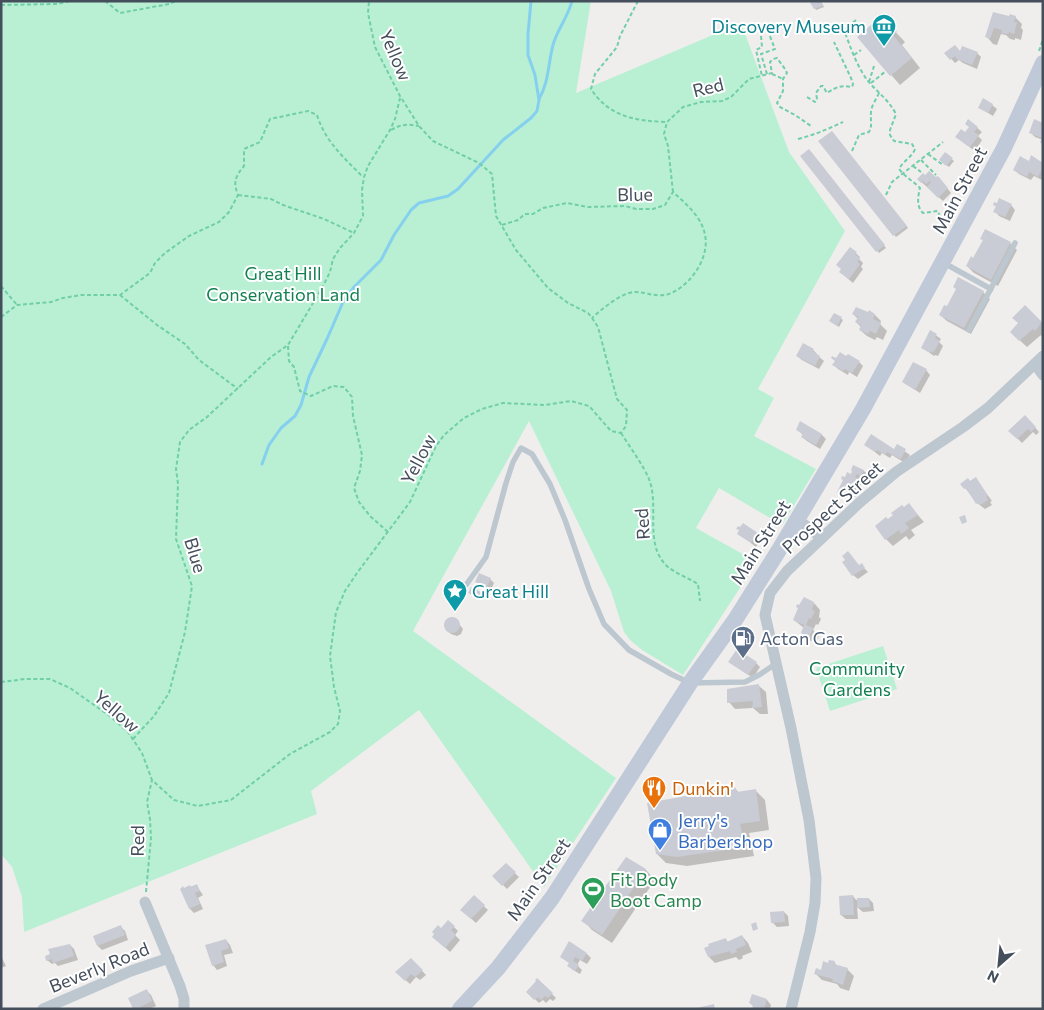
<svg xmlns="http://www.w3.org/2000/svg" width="1044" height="1010" viewBox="0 0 1044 1010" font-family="Commissioner,sans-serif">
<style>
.green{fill:#b9f0d3}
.shadow{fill:#0003}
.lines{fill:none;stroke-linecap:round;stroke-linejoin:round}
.stream{stroke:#85d0ef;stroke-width:3}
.building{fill:#c9ccd4}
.path{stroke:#70cfa8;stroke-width:2;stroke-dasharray:4 2.5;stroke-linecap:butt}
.lane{stroke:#bdc7d0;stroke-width:5.5}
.street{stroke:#bdc7d0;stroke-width:11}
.secondary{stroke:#bfc9d8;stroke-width:16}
.labels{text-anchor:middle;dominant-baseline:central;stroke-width:4;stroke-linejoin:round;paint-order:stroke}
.culture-label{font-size:18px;fill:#0d838f;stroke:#fff;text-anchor:end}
.street-label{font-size:18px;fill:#454f5c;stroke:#fff}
.park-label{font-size:18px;fill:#138052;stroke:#fff}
.service-label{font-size:18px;fill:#4e5e75;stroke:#fff;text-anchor:start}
.food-label{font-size:18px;fill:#c56008;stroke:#fff;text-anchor:start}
.shop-label{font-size:18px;fill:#366cbe;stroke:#fff;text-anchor:start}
.leisure-label{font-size:18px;fill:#27864d;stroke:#fff;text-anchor:start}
</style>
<rect width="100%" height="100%" fill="#f0eeed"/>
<!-- green -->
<g class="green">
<path d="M1 1H591L576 93 741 23 789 152 845 231 758 389 774 398 754 436 816 469 782 525 719 488 696 528 757 562 683 675 642 650 630 640 624 632 611 591 529 421 413 631 616 778 544 887 419 710 311 791 317 814 24 932 22 897 12 867 1 854Z"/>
<path d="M883 646 897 689 830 711 816 668Z"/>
</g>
<!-- shadow -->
<g class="shadow">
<path d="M816 1H821L824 7 816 10 815 8Z"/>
<path d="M994 13 1010 18 1015 17 1022 24 1021 28 1023 30 1021 40 1015 38V40L1010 39 1006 35 1001 34 997 45 993 44 987 37Z"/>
<path d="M889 25 905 42 902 45 920 68 900 85 858 37Z"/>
<path d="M946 53H977L981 57 977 69 963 63 959 60 955 63Z"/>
<path d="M992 105 997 109 993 116 980 108Z"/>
<path d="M969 121 982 132 978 136 982 140 975 151 961 141 970 127Z"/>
<path d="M1043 124V140L1035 137 1030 132Z"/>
<path d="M834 134 908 228 896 237 820 142Z"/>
<path d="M811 152 886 248 879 253 802 156Z"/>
<path d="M945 154 954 161 949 167 940 160Z"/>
<path d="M1029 162 1043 164 1042 180 1034 176 1031 180 1019 174 1014 170Z"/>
<path d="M918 179 942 182 951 193 943 201Z"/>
<path d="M994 205H1011L1015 210 1010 221 999 216 995 211 997 207Z"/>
<path d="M984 241 1010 243 1017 250 998 286 974 273 967 266 974 259Z"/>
<path d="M850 248 860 257 859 259 863 263 861 267 863 269 853 283 840 272Z"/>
<path d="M983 292 990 299 971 334 947 321 940 315 947 308Z"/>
<path d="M1025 307 1043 324 1042 337 1041 335 1027 347 1011 332 1020 323Z"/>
<path d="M835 314 843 320 839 327 833 323Z"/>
<path d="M853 314 875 315 881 321 880 324 887 331 883 340 877 337 875 340 867 336 860 330 861 327 856 322 858 319Z"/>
<path d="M931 332 941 339 939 342 943 346 938 356 935 355 934 356 923 348Z"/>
<path d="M813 350 817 354V355L824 361 819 369 802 360 797 356Z"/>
<path d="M836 362H859L863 366 857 377 849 372 848 375 838 369 834 365Z"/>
<path d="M926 370 930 375 920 393 903 382Z"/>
<path d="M1025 416 1039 432 1036 435 1033 432 1022 443 1010 431Z"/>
<path d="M797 429 822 435 826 439 820 449 807 441 802 437 803 435Z"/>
<path d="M866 445 894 451 897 446 910 455 905 463 892 455 890 458 882 453 880 456Z"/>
<path d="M864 471 868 475 866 480 861 477 859 481 862 484 856 497 849 494 847 498 843 496 838 492 852 475Z"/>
<path d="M976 479 992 501 990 502 992 505 985 509 977 503 962 484Z"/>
<path d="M909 505 924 522 911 530 915 535 909 540 906 536 893 546 886 539 904 509Z"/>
<path d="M743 525 762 538 756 547 738 533Z"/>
<path d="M861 565 868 572 858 579 853 575Z"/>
<path d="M490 579 494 583 491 590 481 586 477 582Z"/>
<path d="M814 603 820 610 819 617 821 619 818 625 816 624 813 630 819 636 816 643 809 640 802 633 804 628 794 620Z"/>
<path d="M451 619 456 620 463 629 461 634 457 636 451 634 446 630 445 624 447 621Z"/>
<path d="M730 662 756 663 760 667 753 678Z"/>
<path d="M759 686 766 692 768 714H760L753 708 735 709 729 702Z"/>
<path d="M735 788 739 793 756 791 765 800 769 830 749 833 754 856 687 866 666 863 657 854Z"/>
<path d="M627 858 646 870 655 880 612 943 592 930 583 920Z"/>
<path d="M506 865 519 877 507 889 494 876Z"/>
<path d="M196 885 203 895 198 898 203 909 194 913 190 909 181 890Z"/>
<path d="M853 896 856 900 869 899 873 903 874 911 863 912 857 907 858 919H846L841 915Z"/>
<path d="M474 897 488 910 476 923 466 914Z"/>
<path d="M784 912 788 916 789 926 777 927 773 923 772 913Z"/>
<path d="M448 921 458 931 455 935 460 940 450 952 438 941 441 930Z"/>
<path d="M120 926 125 931 128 940 102 950 98 946 95 936Z"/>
<path d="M742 936 748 943 752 952 742 956 743 958 739 960 736 957 715 963 709 957 725 939 728 942Z"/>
<path d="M226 940 230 945 233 953 224 955 227 966 217 970 213 965Z"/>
<path d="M70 945 74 949 78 960 58 966 55 963 52 964 47 960 52 955Z"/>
<path d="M587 954 591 958 587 964 580 960 577 965 582 970 580 974 573 970 568 965 570 963 561 957Z"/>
<path d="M1 956 6 966 1 968Z"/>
<path d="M411 959 426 975 420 980 416 977 410 984 401 976Z"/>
<path d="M834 962 838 967 847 969 854 976 849 991 840 988 837 984 822 980 815 973 822 971Z"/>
<path d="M537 979 556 998 553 1001 550 999 546 1003 543 1000 539 1003 528 992 538 982Z"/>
<path d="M147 991 151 995 156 1006 149 1009H134Z"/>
<path d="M752 996 767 1000 771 1005 770 1009H753L754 1007 750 1003Z"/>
</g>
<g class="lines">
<!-- stream -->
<g class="stream">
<path d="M539 99C549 82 548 64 553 45 557 30 568 17 572 1"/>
<path d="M262 464 269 445 281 428 295 416 301 405 309 377 327 339 343 302 354 287 381 260 394 235 411 210 419 203 448 196 458 189 503 140 531 118 537 111 539 100 535 75 528 55V34L531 1"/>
</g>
</g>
<!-- building -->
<g class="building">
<path d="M813 1H821L823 6 814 9 810 3Z"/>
<path d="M993 12 1009 16 1010 14 1016 16 1014 22H1017L1014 34 1009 32 1008 34 1001 33 1002 30 994 28 990 39 985 37Z"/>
<path d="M879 18 886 26 889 23 897 32 893 35 912 58 890 76 857 37Z"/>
<path d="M955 45 960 51 962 46 978 52 972 65 957 59 955 56 950 60 944 53Z"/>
<path d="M983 98 993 104 988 113 978 108Z"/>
<path d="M968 119 978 127 974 132 979 135 970 147 955 137 961 129 965 132 969 127 965 124Z"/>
<path d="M1034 119 1043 123V143H1040L1042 138 1029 133Z"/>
<path d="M832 131 907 226 893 236 818 141Z"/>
<path d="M809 149 885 245 876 252 800 156Z"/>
<path d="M945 152 953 158 946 166 939 160Z"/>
<path d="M1031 155 1043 163V167L1038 177 1029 172 1027 177 1013 170 1020 156 1029 161Z"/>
<path d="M929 171 936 177 938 176 948 188 938 198 927 187 931 182 930 181 926 184 923 181 921 183 917 179 923 173 925 175Z"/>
<path d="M999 198 1012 204 1005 217 993 212 996 206 993 205 994 202 997 203Z"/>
<path d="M985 229 1011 242 991 280 966 266 971 256 973 258 983 240 980 239Z"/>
<path d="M850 247 857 252 855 254 860 258 857 262 860 264 849 279 839 272 841 269 836 265Z"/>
<path d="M958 277 984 291 964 328 939 315 944 305 947 306 956 289 953 287Z"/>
<path d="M1025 305 1042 322 1035 331 1033 329 1019 341 1010 332 1018 323 1012 318Z"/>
<path d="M856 307 868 312 869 310 875 314 873 319 881 323 876 334 870 331 868 334 859 330 861 325 855 322 858 317 852 314Z"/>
<path d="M834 313 842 317 837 326 829 321Z"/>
<path d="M930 330 937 334 935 338 940 341 933 353 931 351 930 353 921 348Z"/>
<path d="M803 343 814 349 812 351 820 356 815 366 796 356Z"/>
<path d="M840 352 846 356 848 354 860 361 852 373 845 369 843 371 832 365 835 361 831 358 832 356 836 358Z"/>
<path d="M913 362 927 369 915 390 902 382Z"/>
<path d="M1025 415 1036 427 1031 432 1028 429 1017 439 1008 431Z"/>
<path d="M800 421 822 434 816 445 801 437 803 434 796 430Z"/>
<path d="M871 434 894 449 897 444 906 449 901 459 887 452 885 455 877 450 875 452 864 445Z"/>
<path d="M853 465 864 470 861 476 857 474 855 477 858 479 851 494 844 490 842 495 837 492 843 480 841 479 842 476 845 477 847 472 851 474 852 471 851 470Z"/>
<path d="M976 477 988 496 986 497 988 500 980 505 978 503 976 504 966 488 964 489 960 484 968 478 970 481Z"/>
<path d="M909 503 918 515 905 523 909 528 901 534 899 530 885 540 875 526 886 517 888 519 893 515 891 513 902 505 904 507Z"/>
<path d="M965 515 967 522 962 524 959 517Z"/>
<path d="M743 523 758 533 751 543 737 534 739 530 736 529 738 526 740 527Z"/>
<path d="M848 551 859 565 862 563 865 568 852 576 842 562 845 560 842 556Z"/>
<path d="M479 573 491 578 487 587 475 582Z"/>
<path d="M471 587 481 592 479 598 468 593Z"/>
<path d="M804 597 814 602 812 610 815 611 811 619 809 618 806 625 813 628 809 637 801 633 804 625 793 620 798 608 796 607 797 604 799 605Z"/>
<circle cx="452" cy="625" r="8"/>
<path d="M737 649 757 662 748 675 728 662Z"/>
<path d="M759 684 762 707 752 708 753 701 727 703V689Z"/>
<path d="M735 787 737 792 756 789 760 821 740 824 745 847 677 857 656 854 647 803Z"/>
<path d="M626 857 646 869 602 935 581 921Z"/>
<path d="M506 863 516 872 502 886 492 876Z"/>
<path d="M197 884 200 891 195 893 200 904 189 909 180 889 183 886 184 888 190 885 191 887Z"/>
<path d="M474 895 485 905 471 919 460 910Z"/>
<path d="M853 895 854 915H840L839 896Z"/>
<path d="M857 898H869L870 907 857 908Z"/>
<path d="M784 911 785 922 771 923 770 912Z"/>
<path d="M448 920 455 926 451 930 456 935 445 948 432 937 434 934 432 932 438 925 441 928Z"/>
<path d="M756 922 758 929 753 931 751 924Z"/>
<path d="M121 925 125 935 97 946 93 936Z"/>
<path d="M742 935 746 945 736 949 737 952 731 954 730 951 708 957 704 948 709 946 708 944 726 938 727 942Z"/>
<path d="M226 939 229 948 221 951 224 962 212 966 205 945Z"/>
<path d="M569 941 587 953 582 961 575 957 573 961 579 965 575 971 567 966 569 963 560 957Z"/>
<path d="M70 944 74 956 53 963 52 959 46 961 45 956 50 954 48 949Z"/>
<path d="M411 958 423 970 415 977 411 974 405 981 395 972Z"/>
<path d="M829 960 835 961 834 964 848 968 843 985 832 981 833 979 814 974 816 968 821 970 823 961 828 963Z"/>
<path d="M537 978 553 993 548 998 545 996 541 1000 538 997 534 1000 526 992 536 981 535 980Z"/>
<path d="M147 989 152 1001 140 1007V1009H133L128 998Z"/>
<path d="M752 994 767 999 764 1009H752L753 1005 749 1003Z"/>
<path d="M714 1004 715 1009H697V1008Z"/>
</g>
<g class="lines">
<!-- path -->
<g class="path">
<path d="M105 1 120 13 169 4 176 1"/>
<path d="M638 1 620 36 617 47 595 74 591 89C609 117 636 121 667 122"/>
<path d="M1 5 57 4 70 1"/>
<path d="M856 20 844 30C850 46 857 67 868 81 878 93 888 99 896 114L890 130V135L894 141 912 144 915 149C912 157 903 161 899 169 905 177 913 181 920 188 918 197 916 206 923 213L938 211 941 222 945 224 949 222"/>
<path d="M761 36 762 47 756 50 762 76"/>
<path d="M1039 51 1043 39"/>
<path d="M854 55 861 50"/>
<path d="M767 74 761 54 775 49 769 34"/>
<path d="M772 74 783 79"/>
<path d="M869 82 874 66"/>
<path d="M871 83 886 71"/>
<path d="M807 97 815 102 817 99 816 93 821 86H823L827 93C836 87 841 85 852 87L853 84 851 78 834 42"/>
<path d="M391 130C401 124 408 124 419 126"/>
<path d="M798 139C814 135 828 129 843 122"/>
<path d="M852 151 859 135 869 132C873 124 870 120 871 112 871 106 877 98 879 93"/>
<path d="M928 154 943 165"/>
<path d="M921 160 936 175"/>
<path d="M913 166 921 172"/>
<path d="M673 192 668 146 664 134 667 122 683 107 701 102 722 101 731 97 749 79 772 73 770 62 773 59 777 58 785 69 787 73 783 79V91L777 103 780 107 795 115 811 126"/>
<path d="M238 195 271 199 283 205 324 219 354 233"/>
<path d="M886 195 892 182 943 142"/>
<path d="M502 225 518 220 525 214H533L543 208 567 203 587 207 625 206 636 209H653L665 205 673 192C686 204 702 217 705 235 710 258 690 286 669 294 656 298 647 292 635 292 622 292 602 309 592 318"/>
<path d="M1 286 17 305"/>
<path d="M120 295 157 325 185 344 199 360 238 389"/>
<path d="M1 317 17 305 51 302 63 298 81 295H120L150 273 155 263 165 253 189 236 219 222 229 212 238 195C233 182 235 177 244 166V149L260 142 270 119 308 111 317 115C325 141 344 158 363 177"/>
<path d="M288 346 289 361 294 367 300 391 311 396 333 386 344 387 352 397 353 416 362 455 360 471 354 488 359 502 370 516 388 532"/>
<path d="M621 433C630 447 643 465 649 479 660 507 643 545 668 567 677 574 688 578 698 584L700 601"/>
<path d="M1 682 25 679H50L70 688 111 717 128 732 142 753 152 780 174 800 198 806 231 800 290 754 330 732 338 724 340 711 334 687 330 656 336 612 345 591 357 573 410 502 436 446 444 435 464 418 482 409 503 403 545 405 571 401 589 406 611 431 621 433 626 426 627 410 617 399 598 327 592 318 588 313 568 303 548 288 516 250 496 216 492 174 479 163 433 141 419 126 400 96 375 47 368 13 369 1"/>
<path d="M133 739 154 716 169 693 185 632 192 586 176 539 178 484 176 469 180 442 189 430 207 417 271 357 288 345 322 288 330 272 333 259 340 248 354 233 363 216 362 190 364 177 368 166 390 130 395 119 400 98"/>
<path d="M146 892 151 838 150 819 147 802 152 780"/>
</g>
<!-- lane -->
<g class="lane">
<path d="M944 263 991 289"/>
<path d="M969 330 1015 243"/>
<path d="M466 585 486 557 506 483 513 462 521 448 532 454 550 484 565 520 589 589 604 624 629 650 671 674 690 683 745 682 759 675 777 663"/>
</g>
<!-- street -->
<g class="street">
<path d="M1035 364 1043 375"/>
<path d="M798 520 822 538"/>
<path d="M145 902 180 986 184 999V1009"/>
<path d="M43 1009 131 971 169 958"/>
<path d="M791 1009 810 932 815 903 816 878 809 820 791 728 765 615 770 593 787 571 859 503 896 472 963 427 988 408 1043 356"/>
</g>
<!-- secondary -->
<path class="secondary" d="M460 1009 498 968 552 898 692 680 735 620 779 550 863 409 1004 148 1043 63"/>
</g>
<!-- icons -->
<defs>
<symbol id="museum-pin" viewBox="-11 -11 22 30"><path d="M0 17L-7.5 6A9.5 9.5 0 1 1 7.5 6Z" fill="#0f9aa8" stroke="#fff"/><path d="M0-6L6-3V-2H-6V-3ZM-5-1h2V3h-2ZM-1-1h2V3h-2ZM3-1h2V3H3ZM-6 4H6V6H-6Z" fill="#fff"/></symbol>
<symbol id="sight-pin" viewBox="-11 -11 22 30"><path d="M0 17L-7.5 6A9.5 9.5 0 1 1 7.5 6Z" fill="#0f9aa8" stroke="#fff"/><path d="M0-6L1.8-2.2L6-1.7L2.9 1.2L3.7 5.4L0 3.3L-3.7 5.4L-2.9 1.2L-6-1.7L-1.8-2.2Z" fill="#fff"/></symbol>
<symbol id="fuel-pin" viewBox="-11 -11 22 30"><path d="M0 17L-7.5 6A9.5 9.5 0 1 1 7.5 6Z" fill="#5c6f8a" stroke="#fff"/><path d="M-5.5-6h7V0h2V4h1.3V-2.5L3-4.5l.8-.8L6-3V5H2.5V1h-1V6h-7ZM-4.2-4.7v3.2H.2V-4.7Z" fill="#fff"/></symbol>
<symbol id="restaurant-pin" viewBox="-11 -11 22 30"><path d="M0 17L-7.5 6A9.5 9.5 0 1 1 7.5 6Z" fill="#e8710a" stroke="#fff"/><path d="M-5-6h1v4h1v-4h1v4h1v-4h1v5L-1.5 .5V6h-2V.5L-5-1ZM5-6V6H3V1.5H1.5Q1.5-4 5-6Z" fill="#fff"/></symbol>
<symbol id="shop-pin" viewBox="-11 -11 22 30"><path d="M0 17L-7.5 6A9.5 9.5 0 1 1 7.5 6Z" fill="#3f7fe0" stroke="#fff"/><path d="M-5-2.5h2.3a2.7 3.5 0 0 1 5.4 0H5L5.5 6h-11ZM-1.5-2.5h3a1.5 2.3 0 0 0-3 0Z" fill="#fff"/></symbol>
<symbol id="stadium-pin" viewBox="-11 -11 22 30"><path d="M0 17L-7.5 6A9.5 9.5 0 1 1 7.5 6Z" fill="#2e9e5b" stroke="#fff"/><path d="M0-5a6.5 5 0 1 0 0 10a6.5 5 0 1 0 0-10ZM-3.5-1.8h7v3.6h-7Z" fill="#fff"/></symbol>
</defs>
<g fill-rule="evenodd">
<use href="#museum-pin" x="870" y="12" width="28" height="38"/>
<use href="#sight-pin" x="441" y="577" width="28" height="38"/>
<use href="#fuel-pin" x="729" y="624" width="28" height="38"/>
<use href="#restaurant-pin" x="640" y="774" width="28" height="38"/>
<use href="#shop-pin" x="646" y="816" width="28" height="38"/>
<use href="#stadium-pin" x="579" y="875" width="28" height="38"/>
</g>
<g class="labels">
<!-- culture labels -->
<g class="culture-label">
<text x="866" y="26">Discovery Museum</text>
<text x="472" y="591" text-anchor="start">Great Hill</text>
</g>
<!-- street labels -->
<g class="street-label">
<text transform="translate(396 55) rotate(67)">Yellow</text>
<text transform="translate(708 87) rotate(-14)">Red</text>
<text transform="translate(959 190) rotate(-62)">Main Street</text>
<text transform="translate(635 194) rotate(-1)">Blue</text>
<text transform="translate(418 459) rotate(-62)">Yellow</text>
<text transform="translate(832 507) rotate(-42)">Prospect Street</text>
<text transform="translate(642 524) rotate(-94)">Red</text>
<text transform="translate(760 542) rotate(-58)">Main Street</text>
<text transform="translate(196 555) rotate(73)">Blue</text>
<text transform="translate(117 711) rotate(41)">Yellow</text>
<text transform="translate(137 841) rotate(-89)">Red</text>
<text transform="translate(538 879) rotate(-55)">Main Street</text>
<text transform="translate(99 967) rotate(-22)">Beverly Road</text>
</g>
<!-- park labels -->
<g class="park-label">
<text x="283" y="273">Great Hill<tspan x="283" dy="21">Conservation Land</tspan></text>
<text x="857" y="668">Community<tspan x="857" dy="21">Gardens</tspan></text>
</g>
<!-- service labels -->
<g class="service-label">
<text x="760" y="638">Acton Gas</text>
</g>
<!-- food labels -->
<g class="food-label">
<text x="672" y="788">Dunkin'</text>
</g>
<!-- shop labels -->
<g class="shop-label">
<text x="678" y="820">Jerry's<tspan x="678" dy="21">Barbershop</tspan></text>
</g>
<!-- leisure labels -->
<g class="leisure-label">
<text x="610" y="879">Fit Body<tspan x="610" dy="21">Boot Camp</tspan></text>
</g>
</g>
<!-- border -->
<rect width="1044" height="1010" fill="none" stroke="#454f5c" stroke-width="5"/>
<!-- north arrow -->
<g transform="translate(999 965) rotate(207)" stroke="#ffffff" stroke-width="4" paint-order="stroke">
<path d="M0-4L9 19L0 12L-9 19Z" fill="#454f5c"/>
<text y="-8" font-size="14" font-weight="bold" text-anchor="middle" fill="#454f5c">N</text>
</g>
</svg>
